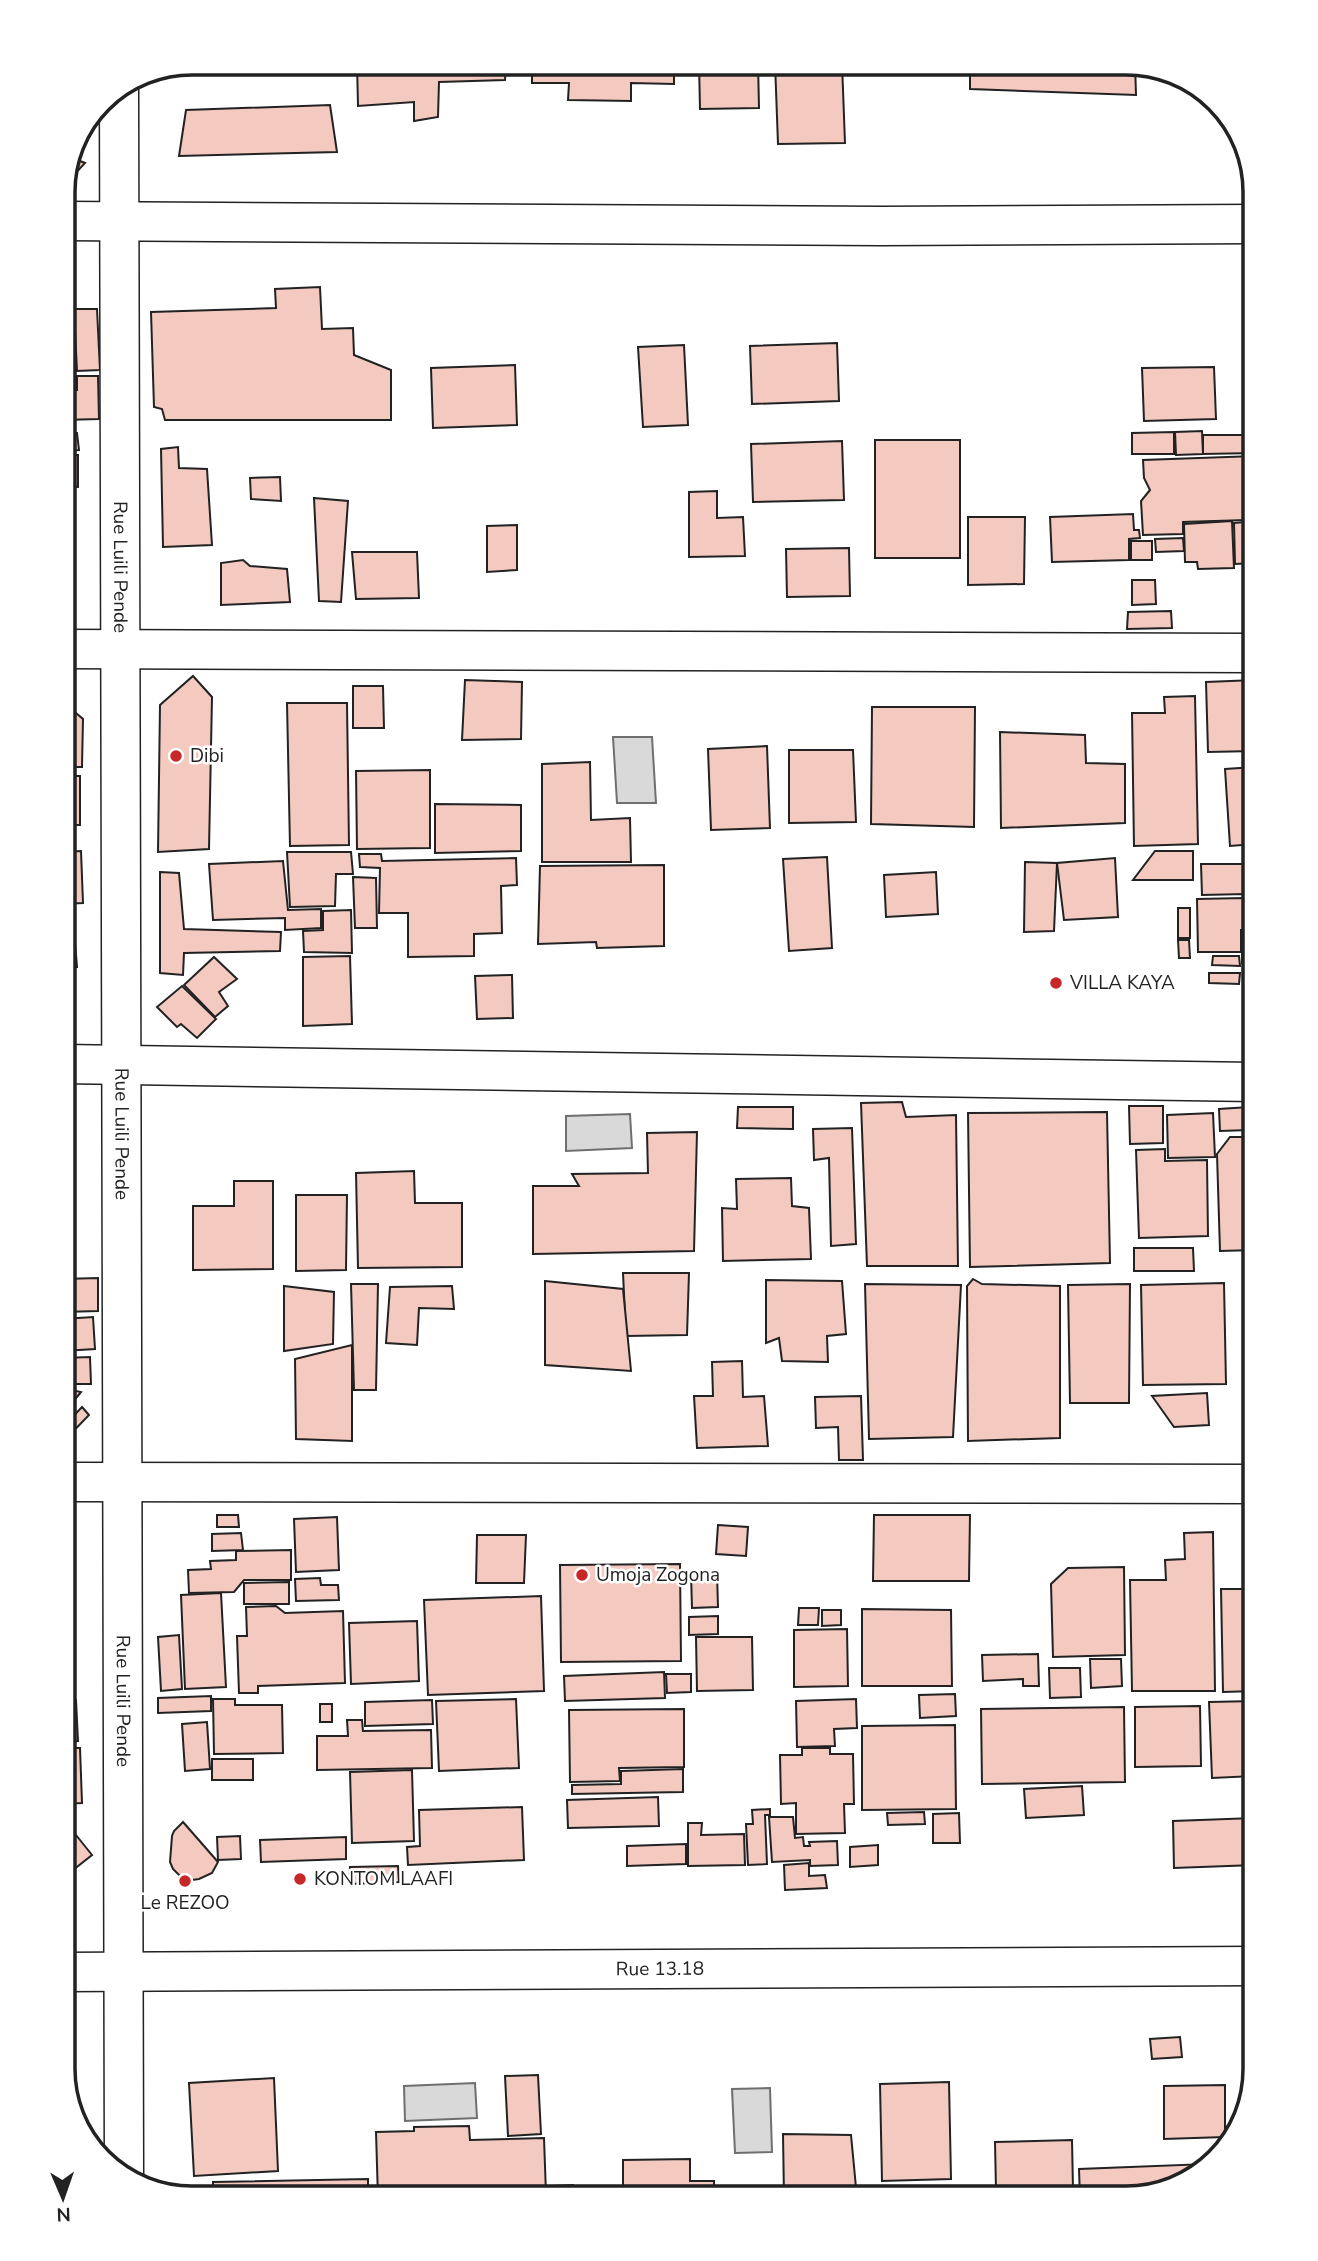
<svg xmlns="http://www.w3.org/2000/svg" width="1318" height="2261" viewBox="0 0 1318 2261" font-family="'Nunito Sans',sans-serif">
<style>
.water{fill:#d9d9d9;stroke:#6f6f6f;stroke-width:2}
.building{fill:#f3c9c0;stroke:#222;stroke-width:2}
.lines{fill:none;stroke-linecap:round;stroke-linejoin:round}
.minor-casing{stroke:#222;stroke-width:41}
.minor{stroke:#fff;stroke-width:38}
.poi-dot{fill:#c62828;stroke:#fff;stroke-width:2.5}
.labels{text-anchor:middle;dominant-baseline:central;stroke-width:5;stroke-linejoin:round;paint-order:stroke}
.street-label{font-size:19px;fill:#222;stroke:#fff}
.poi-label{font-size:19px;fill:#222;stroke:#fff;text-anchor:start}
.rim{fill:none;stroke:#222;stroke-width:3.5}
</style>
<rect width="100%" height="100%" fill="#fff"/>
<!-- water -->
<g class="water">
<path d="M613 737H652L656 803H617Z"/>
<path d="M630 1114 632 1148 566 1151V1116Z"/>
<path d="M475 2083 477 2118 405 2121 404 2086Z"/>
<path d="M770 2088 772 2152 735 2153 732 2089Z"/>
</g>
<!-- building -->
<g class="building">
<path d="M357 63H506L505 80 439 82 438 117 414 121V102L358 106Z"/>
<path d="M532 63H674V84L631 83V101L568 100 569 83H532Z"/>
<path d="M699 63H758L759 108 700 109Z"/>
<path d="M775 63H842L845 143 778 144Z"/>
<path d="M970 63H1135L1136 95 970 89Z"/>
<path d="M330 105 337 152 179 156 186 110Z"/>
<path d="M75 159 85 163 63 187V184Z"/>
<path d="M320 287 322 329 353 328 354 355 391 370V420H165L162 409 154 407 151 312 276 308 275 289Z"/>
<path d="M70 307 74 388 63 389V308Z"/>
<path d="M74 309H97L100 370 77 371Z"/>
<path d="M837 343 839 401 752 404 750 346Z"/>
<path d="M684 345 688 425 643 427 638 347Z"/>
<path d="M515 365 517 425 433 428 431 368Z"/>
<path d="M1214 367 1216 419 1144 421 1142 368Z"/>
<path d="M77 376H98L99 419 63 420V390H77Z"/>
<path d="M1202 431 1203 454 1176 455 1175 432Z"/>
<path d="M1174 432V454H1132V433Z"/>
<path d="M77 433 79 450 64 451 63 434Z"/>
<path d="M1203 435H1255V453L1203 454Z"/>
<rect x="875" y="440" width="85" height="118"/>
<path d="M842 441 844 500 753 502 751 444Z"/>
<path d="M178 447 179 468 207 469 212 545 163 547 161 449Z"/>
<path d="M63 455H78V487L63 486Z"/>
<path d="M1255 456V525H1246V520L1183 522V534L1143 535 1141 501 1150 490 1144 478 1143 460Z"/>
<path d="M280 477 281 501 251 499 250 478Z"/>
<path d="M717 491V518L743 517 745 556 689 557V492Z"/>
<path d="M314 498 348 501 341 602 319 601Z"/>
<path d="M1133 514 1134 530H1139L1140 538 1129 539V560L1052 562 1050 517Z"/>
<path d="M968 517H1025L1024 584 968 585Z"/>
<path d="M1232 521 1234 568 1198 569 1197 562H1185L1184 524Z"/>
<path d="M1245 522V527H1255V563L1235 564 1234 523Z"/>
<path d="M517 525V570L487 572V526Z"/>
<path d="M1183 538 1184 551 1156 552 1155 539Z"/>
<rect x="1131" y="541" width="21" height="19"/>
<path d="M849 548 850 596 787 597 786 549Z"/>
<path d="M352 552H417L419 598 356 599Z"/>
<path d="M243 560 250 566 287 569 290 602 221 605V563Z"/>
<path d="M1132 580H1155L1156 604 1132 605Z"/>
<path d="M1171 611 1172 628 1127 629 1128 612Z"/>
<path d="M193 676 212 697 209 849 158 852 160 705Z"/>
<path d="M465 680 522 682 521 739 462 740Z"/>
<path d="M1255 680V751L1208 752 1206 682Z"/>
<path d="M353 686H383L384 728H353Z"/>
<path d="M1195 696 1198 844 1134 846 1132 713H1165L1164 697Z"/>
<path d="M63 702 83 719 82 767H63Z"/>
<path d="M287 703H347L349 845 290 846Z"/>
<path d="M872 707H975L974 827 871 824Z"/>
<path d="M1000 732 1085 735 1086 763 1125 764V823L1001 828Z"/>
<path d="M767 746 770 828 711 830 708 749Z"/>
<path d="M789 750H853L856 822 789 823Z"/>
<path d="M590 762 591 820 630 818 631 862H542V764Z"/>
<path d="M1255 767V844L1230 846 1225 769Z"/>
<path d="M430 770V848L357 849 356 771Z"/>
<rect x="63" y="776" width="17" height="49"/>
<path d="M435 804 521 805V851L435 853Z"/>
<path d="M81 851 83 903 63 904V852Z"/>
<path d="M1155 851H1193V880H1133Z"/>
<path d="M287 852H351L353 874H336L335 906 290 907Z"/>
<path d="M359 854H381L382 861 516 858 517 885 501 886 502 933 474 934V956L408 957V913H379L380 868 360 867Z"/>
<path d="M827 857 832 948 789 951 783 859Z"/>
<path d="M1115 858 1118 917 1064 920 1057 863Z"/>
<path d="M283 861 288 910 321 909V928L285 930V918L213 920 209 864Z"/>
<path d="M1025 862 1057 863 1054 931 1024 932Z"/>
<path d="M1201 864H1255V963H1242V932H1247L1246 894 1202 895Z"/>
<path d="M664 865V946L597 948 596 942 538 944 540 866Z"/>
<path d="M160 872 179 873 184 929 281 932 280 951 184 953 183 975 160 973Z"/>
<path d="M936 872 938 914 886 917 884 875Z"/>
<path d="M353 877 376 878 377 928H355Z"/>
<path d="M1244 898V930H1241V952H1198L1197 899Z"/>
<rect x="1178" y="908" width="12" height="30"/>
<path d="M351 910 352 953 304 952 303 931 323 930V911Z"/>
<path d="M63 914H73L74 940H63Z"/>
<path d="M1178 940H1189L1190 958H1179Z"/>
<path d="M63 942H75L77 967H63Z"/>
<path d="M350 956 352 1024 303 1026V957Z"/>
<path d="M1213 956H1239L1240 966 1212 965Z"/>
<path d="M214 957 237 979 219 992 228 1006 215 1017 184 985Z"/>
<rect x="1244" y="967" width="11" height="26"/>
<path d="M1209 973H1240L1239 984 1209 983Z"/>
<path d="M512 975 513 1018 477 1019 475 976Z"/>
<path d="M182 986 216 1019 197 1038 181 1024 177 1027 157 1007Z"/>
<path d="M902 1102 906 1117 956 1115 958 1266H867L861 1103Z"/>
<path d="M1129 1106H1163V1143L1130 1144Z"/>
<path d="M738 1107H793V1129L737 1128Z"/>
<path d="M1249 1107 1250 1130 1220 1131 1219 1109Z"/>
<path d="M1107 1112 1110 1263 970 1267 968 1113Z"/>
<path d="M1213 1113 1215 1157 1168 1158 1167 1115Z"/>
<path d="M852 1128 856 1244 831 1246 829 1158 814 1160 813 1129Z"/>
<path d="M697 1132 694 1251 533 1254V1186H579L572 1174 648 1173 647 1133Z"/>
<path d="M63 1134 73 1146V1268H63Z"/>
<path d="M1230 1137H1255V1250L1220 1251 1217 1154Z"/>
<path d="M1165 1149V1161L1207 1160 1208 1236 1139 1238 1136 1150Z"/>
<path d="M414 1171 415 1203H462V1267L358 1268 356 1173Z"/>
<path d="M791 1178 792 1206 809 1208 811 1259 723 1261 722 1208 737 1209 736 1179Z"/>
<path d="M234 1181H273V1269L193 1270V1206H234Z"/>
<path d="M296 1195H347L346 1270 296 1271Z"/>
<path d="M1134 1248H1193L1194 1271H1134Z"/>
<path d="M623 1273H689L687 1335 626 1336Z"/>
<path d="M98 1278V1311L63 1312V1279Z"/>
<path d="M973 1279 982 1284 1060 1286V1438L968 1441 967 1286Z"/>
<path d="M766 1280 842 1281 846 1334 827 1336 828 1362 782 1361 779 1338 766 1343Z"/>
<path d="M545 1281 623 1289 631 1371 545 1365Z"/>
<path d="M1224 1283 1226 1384 1143 1385 1141 1285Z"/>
<path d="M351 1284H378L376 1390H354Z"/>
<path d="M865 1284 961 1285 953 1437 869 1439Z"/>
<path d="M1130 1284 1129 1403H1070L1068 1285Z"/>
<path d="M284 1286 334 1292 333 1344 284 1351Z"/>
<path d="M452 1286 454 1309 419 1308 417 1345 386 1343 390 1287Z"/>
<path d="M93 1317 95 1349 63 1351V1319Z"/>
<path d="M352 1345V1441L296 1439 295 1359Z"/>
<path d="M90 1357 91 1384H63V1358Z"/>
<path d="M742 1361 743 1397 764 1396 768 1446 697 1448 694 1396H713L712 1362Z"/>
<path d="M63 1388 81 1392 63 1414Z"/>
<path d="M1207 1393 1209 1425 1174 1427 1152 1396Z"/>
<path d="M861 1396 863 1460H839L838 1427 816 1428 815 1397Z"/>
<path d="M82 1407 89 1415 63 1442V1427Z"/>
<path d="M217 1515H238L239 1527H217Z"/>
<path d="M874 1515H970L969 1581H873Z"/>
<path d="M337 1517 339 1570 296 1572 294 1519Z"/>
<path d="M718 1525 748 1527 746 1556 716 1554Z"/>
<path d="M1213 1532 1215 1691H1132L1130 1580H1166L1165 1560 1185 1559 1184 1533Z"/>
<path d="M241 1533 243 1550 212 1551V1534Z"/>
<path d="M477 1535H526L524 1583H476Z"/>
<rect x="1246" y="1537" width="9" height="46"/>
<path d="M291 1550V1580H244L234 1592 189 1593 188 1570 211 1569 210 1561 236 1560V1551Z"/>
<path d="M680 1564 681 1661 561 1662 560 1565Z"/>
<path d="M1124 1567 1125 1655 1053 1657 1051 1584 1068 1568Z"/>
<path d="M717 1573 718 1607 692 1608 691 1574Z"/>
<path d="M320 1578 321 1585H338L339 1600 296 1601 295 1579Z"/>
<path d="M289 1582V1604H244V1583Z"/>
<path d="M1221 1589H1255V1691L1223 1692Z"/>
<path d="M221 1593 226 1687 185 1689 181 1595Z"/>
<path d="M541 1596 544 1691 428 1695 424 1600Z"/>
<path d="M276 1606 285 1613 343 1611 345 1683 258 1686V1693H239L237 1636H247L246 1607Z"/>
<path d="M799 1608H819L818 1625H798Z"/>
<path d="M862 1609 951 1610 952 1686H862Z"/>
<path d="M822 1610H841V1625L822 1626Z"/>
<path d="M718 1616V1634L689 1635V1617Z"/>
<path d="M417 1621 419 1681 351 1684 349 1623Z"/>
<path d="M847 1629 848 1686 794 1687V1630Z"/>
<path d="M179 1635 182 1689 161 1691 158 1637Z"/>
<path d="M696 1637H752L753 1690 697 1691Z"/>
<path d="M1038 1654 1039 1686H1023V1679L983 1681 982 1655Z"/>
<path d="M1090 1659H1121L1122 1686 1091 1688Z"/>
<path d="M1049 1668H1080L1081 1697 1050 1698Z"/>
<path d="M664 1672 665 1698 565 1701 564 1676Z"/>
<path d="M666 1674H691V1692L667 1693Z"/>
<path d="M63 1686H70L71 1698H63Z"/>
<path d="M955 1694 956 1716 920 1718 919 1695Z"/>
<path d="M211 1696V1711L158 1713V1698Z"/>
<path d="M213 1699H235V1705H282L283 1753 214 1754Z"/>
<path d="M516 1699 519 1768 439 1771 436 1701Z"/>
<path d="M856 1699 857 1728 834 1729 835 1746 797 1747 796 1701Z"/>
<path d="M76 1700 78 1741 63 1742V1701Z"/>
<path d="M432 1700 433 1724 365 1726V1702Z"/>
<path d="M1255 1701V1788L1254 1776 1212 1778 1209 1702Z"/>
<rect x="320" y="1704" width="12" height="18"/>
<path d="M1200 1706 1201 1766 1135 1767V1707Z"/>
<path d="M1124 1707 1125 1782 982 1784 981 1709Z"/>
<path d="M684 1709V1767L619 1768 620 1781 570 1782 569 1710Z"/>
<path d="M347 1720H362L363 1731 431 1730 432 1768 317 1770V1736H348Z"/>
<path d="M207 1722 210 1769 185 1771 182 1724Z"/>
<path d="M955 1725 956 1809 862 1810V1726Z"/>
<path d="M63 1748H80L82 1803 63 1804Z"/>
<path d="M802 1748H830V1754H853L854 1804H844L845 1833 796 1834V1803L781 1804 780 1755H802Z"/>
<rect x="212" y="1759" width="41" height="21"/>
<path d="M683 1769V1792L572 1794V1785L621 1784V1771Z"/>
<path d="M412 1770 414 1841 352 1843 350 1772Z"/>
<path d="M1082 1786 1084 1815 1026 1818 1024 1789Z"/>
<path d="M658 1797 659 1826 568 1828 567 1800Z"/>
<path d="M522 1807 524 1860 408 1865 407 1847 420 1846 419 1810Z"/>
<path d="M770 1809V1815H765L767 1864 748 1865 746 1824H753L752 1810Z"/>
<path d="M924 1812 925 1824 888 1825 887 1813Z"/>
<path d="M959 1813 960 1843H933V1814Z"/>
<path d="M769 1817H793L795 1838 803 1837 804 1846H810L809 1842 837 1841 838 1865 810 1866V1860L772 1862Z"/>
<path d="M1254 1818 1255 1865 1174 1868 1173 1821Z"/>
<path d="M183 1822 218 1862 212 1873 199 1879 192 1880 179 1875 173 1869 170 1862 172 1836 174 1831Z"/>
<path d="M688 1823H702L701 1835 744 1834 745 1865 688 1866Z"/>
<path d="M72 1830 92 1855 63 1878V1837Z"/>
<path d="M240 1836 241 1859 218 1860 217 1837Z"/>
<path d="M346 1837V1859L261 1862 260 1840Z"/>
<path d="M686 1844V1864L627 1866V1846Z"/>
<path d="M878 1845V1865L850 1867V1847Z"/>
<path d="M809 1863V1876L825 1875 827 1888 785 1890 784 1865Z"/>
<path d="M398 1866 399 1882 349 1884 350 1867Z"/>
<path d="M1180 2037 1182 2057 1152 2059 1150 2039Z"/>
<path d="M538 2075 541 2134 508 2136 505 2076Z"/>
<path d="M274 2078 278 2171 194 2176 189 2083Z"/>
<path d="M66 2081H71V2105Z"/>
<path d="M949 2082 951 2179 882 2181 880 2084Z"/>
<path d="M1225 2085V2137L1164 2139V2086Z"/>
<path d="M469 2126 470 2140 544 2138 546 2194 522 2195V2198H378L376 2132 414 2131V2127Z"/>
<path d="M783 2134 851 2135 857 2198H784Z"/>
<path d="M1072 2140 1073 2189 996 2190 995 2142Z"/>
<path d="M690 2159V2181H714V2198H623V2160Z"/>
<path d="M1206 2164 1183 2185 1126 2198H1080L1079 2169Z"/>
<path d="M368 2179V2198H213V2182Z"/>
<path d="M573 2185 574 2198H551V2186Z"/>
<path d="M1065 2192V2198H929V2196Z"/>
</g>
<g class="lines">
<defs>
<g id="minor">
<path id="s1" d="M119 89 124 2177"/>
<path d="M63 221 881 226 1255 224"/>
<path d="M63 649 1255 653"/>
<path d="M63 1064 1255 1082"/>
<path d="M63 1482 1255 1484"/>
<path id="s2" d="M63 1972 1255 1966"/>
</g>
</defs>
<!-- minor casing -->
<use href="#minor" class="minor-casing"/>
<!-- minor -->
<use href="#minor" class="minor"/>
</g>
<!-- markers -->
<g class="poi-dot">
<circle cx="176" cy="756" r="7"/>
<circle cx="1056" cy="983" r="7"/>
<circle cx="582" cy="1575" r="7"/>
<circle cx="300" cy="1879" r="7"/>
<circle cx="185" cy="1881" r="7"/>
</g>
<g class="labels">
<!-- street labels -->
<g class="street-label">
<text stroke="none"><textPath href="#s1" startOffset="478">Rue Luili Pende</textPath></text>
<text stroke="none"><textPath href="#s1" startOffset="1045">Rue Luili Pende</textPath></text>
<text stroke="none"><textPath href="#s1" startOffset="1612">Rue Luili Pende</textPath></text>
<text stroke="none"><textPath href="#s2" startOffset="597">Rue 13.18</textPath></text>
</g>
<!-- poi labels -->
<g class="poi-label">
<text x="190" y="756">Dibi</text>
<text x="1070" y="983">VILLA KAYA</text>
<text x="596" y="1575">Umoja Zogona</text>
<text x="314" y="1879">KONTOM LAAFI</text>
<text x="185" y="1903" text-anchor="middle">Le REZOO</text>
</g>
</g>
<!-- crop -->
<path d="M0 0H1318V2261H0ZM192 75H1126A117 117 0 0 1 1243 192V2069A117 117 0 0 1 1126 2186H192A117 117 0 0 1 75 2069V192A117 117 0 0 1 192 75Z" fill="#fff" fill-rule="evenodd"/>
<path class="rim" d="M192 75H1126A117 117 0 0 1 1243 192V2069A117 117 0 0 1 1126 2186H192A117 117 0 0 1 75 2069V192A117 117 0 0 1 192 75Z"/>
<!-- north arrow -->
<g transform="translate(63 2198) rotate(178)" stroke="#ffffff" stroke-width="5" paint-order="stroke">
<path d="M0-5L12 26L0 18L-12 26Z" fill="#222222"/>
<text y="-10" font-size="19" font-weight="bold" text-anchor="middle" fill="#222222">N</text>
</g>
</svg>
